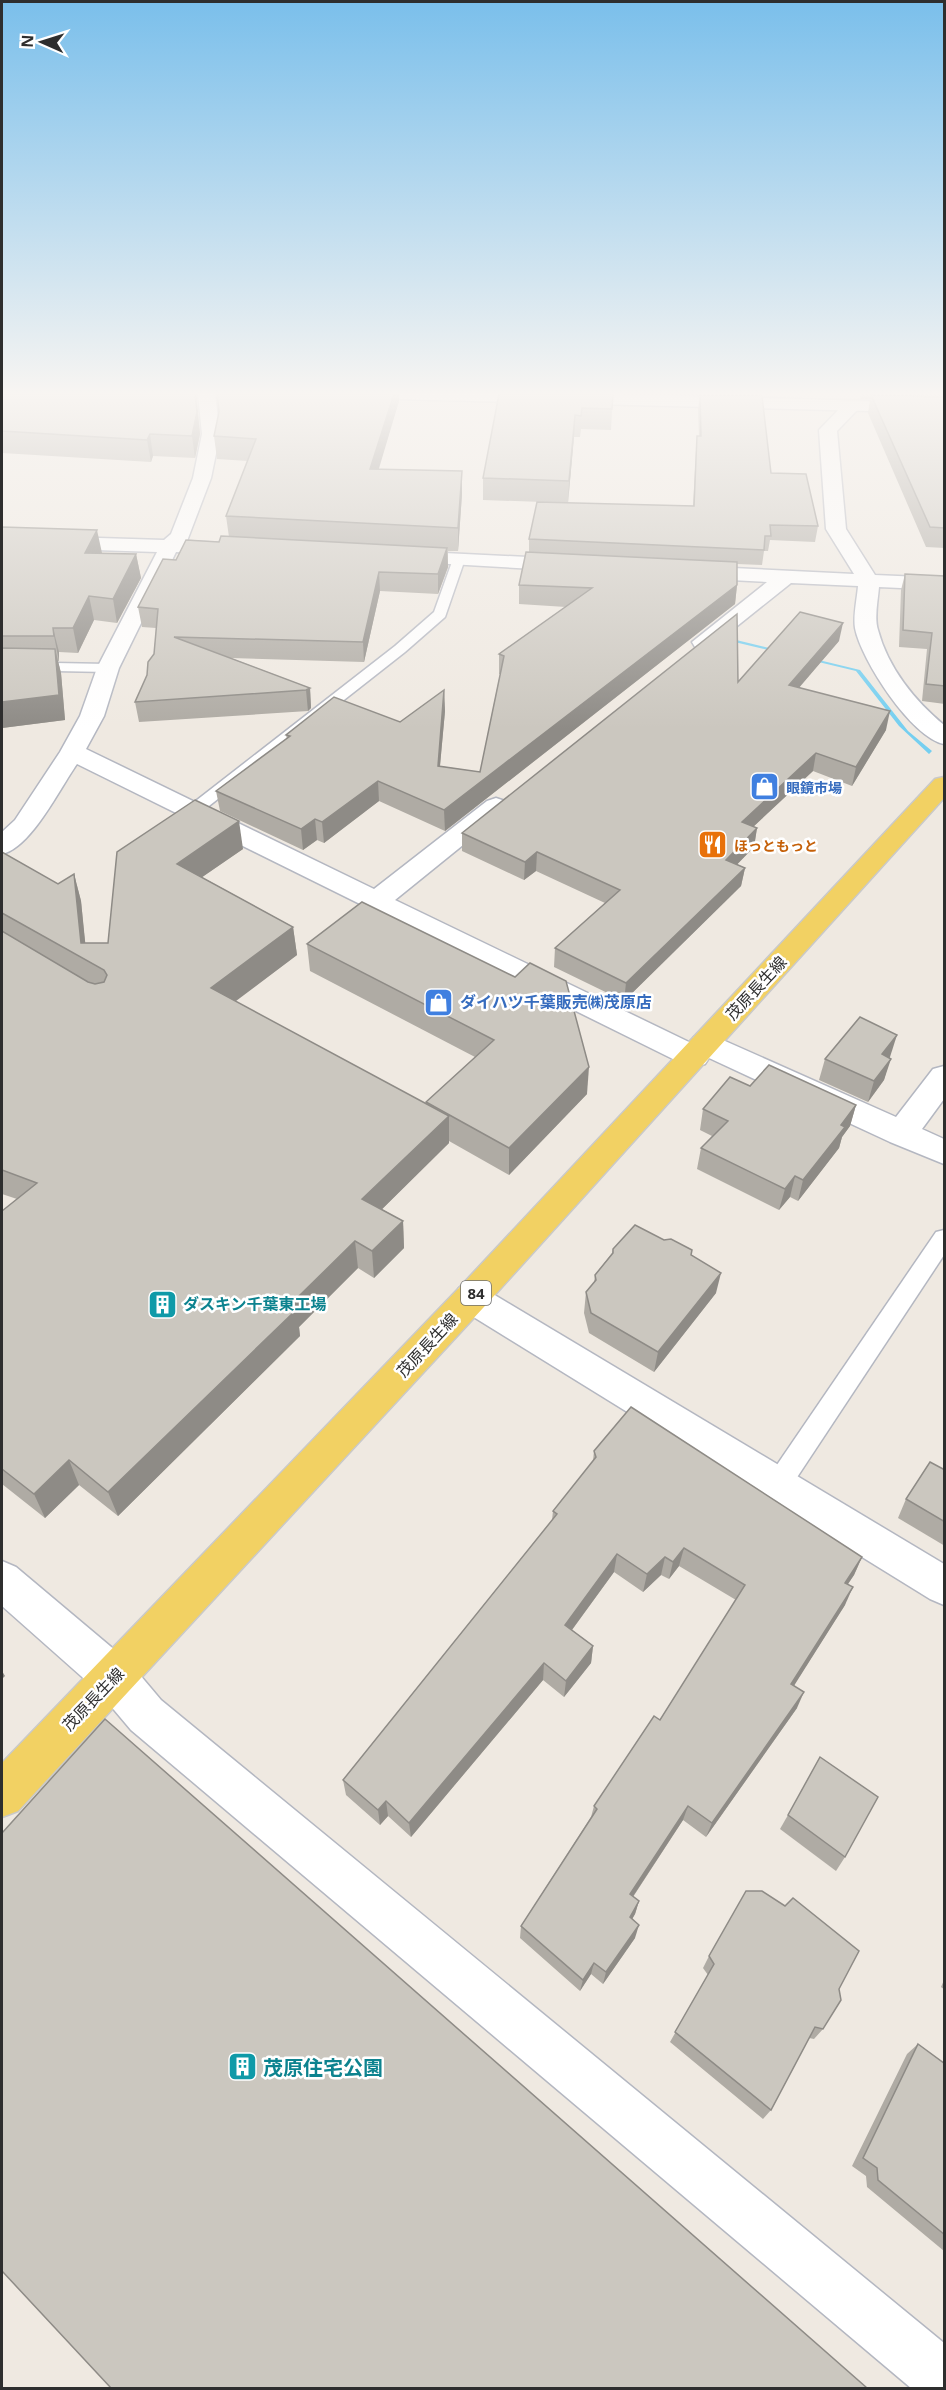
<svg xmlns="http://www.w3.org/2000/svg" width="946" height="2390" viewBox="0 0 946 2390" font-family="'Noto Sans','Noto Sans JP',sans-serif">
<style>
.water{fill:#75cff0}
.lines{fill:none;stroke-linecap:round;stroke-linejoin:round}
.lane-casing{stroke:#b4b7c1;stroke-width:3}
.street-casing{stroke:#b4b7c1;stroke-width:3}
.secondary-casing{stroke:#b4b7c1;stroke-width:3}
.primary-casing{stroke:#c9c9c9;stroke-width:3}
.lane{fill:#fff;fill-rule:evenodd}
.street{fill:#fff;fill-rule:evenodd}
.secondary{fill:#fff;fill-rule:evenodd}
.primary{fill:#f2d163;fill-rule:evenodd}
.wall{fill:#afaba4}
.shaded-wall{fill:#8e8b86}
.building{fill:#cbc7bf;stroke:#8e8b86;stroke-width:1.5}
.labels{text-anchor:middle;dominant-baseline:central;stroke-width:5;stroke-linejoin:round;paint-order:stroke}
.far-shop-label{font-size:14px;font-weight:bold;fill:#366cbe;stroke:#fff;text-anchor:start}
.far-food-label{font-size:14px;font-weight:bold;fill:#c56008;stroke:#fff;text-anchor:start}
.shield{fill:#fff;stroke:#6d6d6d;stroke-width:1.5}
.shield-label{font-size:15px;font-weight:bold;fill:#2e2e2e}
.street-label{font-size:16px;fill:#2e2e2e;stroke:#fff}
.shop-label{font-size:16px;font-weight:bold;fill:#366cbe;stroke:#fff;text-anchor:start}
.culture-label{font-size:16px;font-weight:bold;fill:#0d838f;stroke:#fff;text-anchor:start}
.near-culture-label{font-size:20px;font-weight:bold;fill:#0d838f;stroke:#fff;text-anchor:start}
</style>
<rect width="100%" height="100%" fill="#efe9e1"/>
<!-- water -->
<path class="water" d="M728 638 860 670 908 731 932 751 929 754 899 726 856 671 726 640Z"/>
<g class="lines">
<defs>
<g id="lane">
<path d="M459 555 465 559 445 617 405 652 200 813H188L186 810 188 807 395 646 434 612 453 559Z"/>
<path d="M2 662 108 664 115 668 108 672 2 670Z"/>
<path d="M944 1230V1255L786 1494 777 1497 768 1494 765 1486 768 1478 936 1232Z"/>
</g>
<g id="street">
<path d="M198 394H215L220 434 211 478 187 541 234 544 237 548 234 552 227 554 176 552 119 668 104 716 86 749 374 889 487 801 496 798 505 801 509 806 505 811 395 900 691 1043 694 1037 705 1034 716 1037 896 1117 933 1069 944 1066V1099L922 1129 944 1139V1164L890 1142 709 1058 705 1064 694 1067 683 1064 77 764C60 788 31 848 2 854V832L15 820 60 752 80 716 97 668 157 552 2 547V535L164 540 171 534 193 478 202 434Z"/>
<path d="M852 401 858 402 861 406 837 431 846 529 875 575 944 578V590L879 587C878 600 874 618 878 630 888 668 915 701 944 725V744C912 738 861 660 855 628 853 616 857 599 858 586L791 583 711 647 703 649 695 647 692 642 767 582 692 578 685 576 682 572 685 568 692 566 854 574 826 529 819 430 846 402Z"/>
<path d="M404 551 568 559 575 561 578 565 575 569 568 571 397 561 394 557 397 553Z"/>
<path d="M471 1284 483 1288 944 1564V1605L930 1599 459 1308 453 1298 459 1288Z"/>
<path d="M2 1561 16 1567 129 1662 161 1700 944 2343V2388H911L131 1730 99 1692 2 1606Z"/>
</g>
<path id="secondary" d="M389 394H611L944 403V413L397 399Z"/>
<path id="primary" d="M944 777V798L483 1308 18 1811 2 1817V1763L459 1288 935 779Z"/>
</defs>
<!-- lane casing -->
<use href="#lane" class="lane-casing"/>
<!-- street casing -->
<use href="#street" class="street-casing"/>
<!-- secondary casing -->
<use href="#secondary" class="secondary-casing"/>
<!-- primary casing -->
<use href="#primary" class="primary-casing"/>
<!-- lane -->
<use href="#lane" class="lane"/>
<!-- street -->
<use href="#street" class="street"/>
<!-- secondary -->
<use href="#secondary" class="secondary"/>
<!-- primary -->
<use href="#primary" class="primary"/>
</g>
<!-- wall -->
<g class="wall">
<path d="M2 394H196L200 434 195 458 153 456 151 462 2 453Z"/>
<path d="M499 394H613L611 430 581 429 580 437H574L568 503 693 506 696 451 697 436H699L698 409 700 395 771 473 818 526 815 542 770 540 768 551H764L762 565 737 564V585L735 604 445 831 379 801 324 843 317 840 303 850 220 811 216 791 287 739 286 735 400 722 444 690 445 711 440 766 480 772 500 674H499V654L566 607 519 604V585L529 552V539L543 502 483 500V478Z"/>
<path d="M707 394H758V396Z"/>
<path d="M859 394 901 396 902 394H945V548L926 547 868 413 870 399H861Z"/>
<path d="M399 401 378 469 462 494 458 551H448V567L438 594 380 591 364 662 231 658 310 688 311 708 308 711 139 722 135 702 147 675 154 654 156 628 142 627 138 607 176 560 229 537 226 516 248 461 217 459 214 436 219 412Z"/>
<path d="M2 527 101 554H136L141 578 117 623 94 620 78 653 59 652V661H58L61 673 65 720 2 728Z"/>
<path d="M905 574 945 576V704L922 701 927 649 899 647 901 590Z"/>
<path d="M839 641 799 687 886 730 852 786 813 771 753 827 757 828 754 847 737 864 745 868 741 886 624 1001 554 967 555 948 605 903 536 871 524 880 462 851V833L738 682Z"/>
<path d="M243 849 202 877 293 927 297 955 235 1001 426 1104V1102L475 1057 310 971 307 944 362 902 587 1094 509 1175 449 1141V1143L382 1209 403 1221 404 1248 374 1278 358 1268 299 1327 300 1336 118 1516 79 1485 45 1518 2 1484V1211L17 1199 2 1194V852L58 884 74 874 81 901 85 943H108L117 852Z"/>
<path d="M890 1057 884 1080 868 1102 819 1080 825 1059Z"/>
<path d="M750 1086 856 1105 850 1126 842 1137 839 1148 798 1201 790 1197 779 1210 697 1169 701 1148 712 1136 700 1130 703 1109Z"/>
<path d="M613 1249 691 1255 716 1293 654 1372 589 1333 584 1313 586 1292 594 1283 595 1275 612 1253Z"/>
<path d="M594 1451 862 1557 854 1575 848 1584 845 1605 794 1685 797 1708 706 1837 683 1820 633 1897 639 1901 635 1914 632 1919 635 1938 603 1984 591 1974 580 1991 520 1938 521 1926 591 1817 594 1806 660 1720 736 1600 679 1566 669 1579 661 1575 643 1592 614 1572 572 1630 593 1646 591 1663 564 1697 543 1680 411 1837 388 1816 380 1825 346 1795 343 1780 552 1520 553 1511 593 1461Z"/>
<path d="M945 1470V1546L898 1518 906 1499Z"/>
<path d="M788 1815 845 1857 836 1871 780 1829Z"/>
<path d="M709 1956 839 1989 823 2029 814 2039 809 2038 771 2110 763 2119 670 2042 708 1975 703 1968Z"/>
<path d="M945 1978V1990L941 1987Z"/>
<path d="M918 2044 945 2064 944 2251 867 2187 866 2176 852 2166 907 2054Z"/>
</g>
<!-- shaded-wall -->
<g class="shaded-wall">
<path d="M195 394H196L200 434 195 458 192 436Z"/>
<path d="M394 394H399V401L372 492 370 469Z"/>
<path d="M575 415 574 437 568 503 569 481Z"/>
<path d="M150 434 153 456 151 462 147 440Z"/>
<path d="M462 471V494L458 551V528Z"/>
<path d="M97 530 102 553H85Z"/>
<path d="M447 548 448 567 438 594V574Z"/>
<path d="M136 554 141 578 117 623 113 599Z"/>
<path d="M379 572 380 591 364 662 363 642Z"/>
<path d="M737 585 735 604 445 831 444 810Z"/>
<path d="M89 596 94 620 78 653 73 628Z"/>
<path d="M843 623 839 641 786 703 789 685Z"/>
<path d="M53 628 59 652V661L54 636Z"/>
<path d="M55 649 61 673 65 720 2 728V702Z"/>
<path d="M310 688 311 708 308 711 306 690Z"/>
<path d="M444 690 445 711 438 787V766Z"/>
<path d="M890 711 886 730 852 786 856 767Z"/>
<path d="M816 753 813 771 738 841 742 822Z"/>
<path d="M378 781 379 801 324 843 322 822Z"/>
<path d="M315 819 317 840 303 850 301 829Z"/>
<path d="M239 821 243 849 182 891 177 864Z"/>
<path d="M757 828 754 847 723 879 726 860Z"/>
<path d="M537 852 536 871 524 880 525 862Z"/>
<path d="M745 868 741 886 624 1001 626 983Z"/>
<path d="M74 874 81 901 87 960 81 943Z"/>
<path d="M293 927 297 955 216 1016 211 988Z"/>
<path d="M897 1035 890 1057 875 1075 882 1054Z"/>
<path d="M891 1059 884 1080 868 1102 874 1081Z"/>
<path d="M589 1067 587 1094 509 1175V1148Z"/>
<path d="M856 1105 850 1126 842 1137 839 1148 798 1201 803 1180 841 1125Z"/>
<path d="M449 1116V1143L365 1226 362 1199Z"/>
<path d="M795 1176 790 1197 779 1210 785 1189Z"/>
<path d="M403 1221 404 1248 374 1278 372 1251Z"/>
<path d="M355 1241 358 1268 299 1327 300 1336 118 1516 108 1492 292 1303Z"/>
<path d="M721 1273 716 1293 654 1372 658 1352Z"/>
<path d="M69 1460 79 1485 45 1518 34 1494Z"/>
<path d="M684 1548 679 1566 669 1579 673 1562Z"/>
<path d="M617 1554 614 1572 563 1642 565 1625Z"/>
<path d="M665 1557 661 1575 643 1592 647 1574Z"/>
<path d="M862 1557 854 1575 837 1600 845 1583Z"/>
<path d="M853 1587 845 1605 785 1700 791 1684Z"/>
<path d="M593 1646 591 1663 564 1697 566 1681Z"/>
<path d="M544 1663 543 1680 411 1837 409 1823Z"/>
<path d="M2 1671 5 1676 2 1679Z"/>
<path d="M804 1692 797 1708 706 1837 712 1823Z"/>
<path d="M386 1801 388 1816 380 1825 378 1810Z"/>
<path d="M688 1806 683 1820 626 1907 630 1894Z"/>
<path d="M639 1901 635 1914 626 1930 630 1917Z"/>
<path d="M639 1925 635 1938 603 1984 606 1972Z"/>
<path d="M594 1963 591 1974 580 1991 583 1980Z"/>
</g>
<!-- building -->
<g class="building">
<path d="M2 394H195L197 412 192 436 150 434 147 440 2 431Z"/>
<path d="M217 394H394L370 469 462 471 458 528 226 516 256 439 214 436 219 412Z"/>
<path d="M499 394H613L612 409 582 408 581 416 575 415 569 481 483 478Z"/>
<path d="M700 395 762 396 771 473 806 474 818 526 770 525 771 536H765L764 550 529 539 537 502 694 506 697 436H701Z"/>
<path d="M871 395 945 397V528L930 527Z"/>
<path d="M2 527 97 530 85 553 136 554 113 599 89 596 73 628H53L54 636H2Z"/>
<path d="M221 536 447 548 438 574 379 572 363 642 174 637 310 688 306 690 135 702 147 675 148 662 154 654 158 609 138 607 163 559 176 560 186 540 219 542Z"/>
<path d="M526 552 737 562V585L444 810 378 781 322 822 315 819 301 829 216 791 290 736 286 735 334 697 400 722 444 690 438 766 480 772 504 656 499 654 592 588 519 585Z"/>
<path d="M905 574 945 576V686L926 684 932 633 903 630Z"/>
<path d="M800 612 843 623 789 685 890 711 856 767 816 753 742 822 757 828 726 860 745 868 626 983 555 948 620 890 537 852 525 862 462 833 737 614 738 682Z"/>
<path d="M2 648 55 649 59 695 2 702Z"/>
<path d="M195 800 239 821 177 864 293 927 211 988 449 1116 362 1199 403 1221 372 1251 355 1241 292 1303 296 1310 108 1492 69 1460 34 1494 2 1469V1211L37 1183 2 1170V931L88 982 95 984 104 982 107 975 104 970 2 913V852L58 884 74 874 81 943H108L117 852Z"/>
<path d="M362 902 515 977 530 963 566 981 589 1067 509 1148 426 1102 494 1040 307 944Z"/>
<path d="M860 1017 897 1035 882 1054 891 1059 874 1081 825 1059Z"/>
<path d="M769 1065 856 1105 841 1125 845 1127 803 1180 795 1176 785 1189 701 1148 728 1121 703 1109 730 1077 750 1086Z"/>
<path d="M635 1225 664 1240 671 1239 692 1250 691 1255 721 1273 658 1352 591 1313 586 1292 596 1280 595 1275 613 1253V1249Z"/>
<path d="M631 1407 862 1557 845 1583 853 1587 791 1684 804 1692 712 1823 688 1806 630 1894 639 1901 630 1917 639 1925 606 1972 594 1963 583 1980 521 1926 597 1809 594 1806 654 1716 660 1720 745 1585 684 1548 673 1562 665 1557 647 1574 617 1554 565 1625 593 1646 566 1681 544 1663 409 1823 386 1801 378 1810 343 1780 557 1514 553 1511 596 1457 594 1451Z"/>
<path d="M930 1462 945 1470V1522L906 1499Z"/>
<path d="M105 1719 867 2388H111L2 2271V1833Z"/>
<path d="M820 1757 878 1797 845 1857 788 1815Z"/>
<path d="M746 1891H762L785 1906 793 1898 859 1951 839 1989 841 2000 823 2029 815 2027 771 2110 675 2032 714 1964 709 1956Z"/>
<path d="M918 2044 945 2064V2235L878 2180 877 2168 863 2158Z"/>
</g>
<!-- sky -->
<linearGradient id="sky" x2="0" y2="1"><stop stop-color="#7abfeb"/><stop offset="0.54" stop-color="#f8f5f2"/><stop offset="1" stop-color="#f8f5f2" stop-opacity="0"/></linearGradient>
<rect width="946" height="729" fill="url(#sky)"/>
<!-- icons -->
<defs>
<symbol id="shop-square" viewBox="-11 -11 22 22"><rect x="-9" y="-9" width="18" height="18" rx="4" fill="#3f7fe0" stroke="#fff"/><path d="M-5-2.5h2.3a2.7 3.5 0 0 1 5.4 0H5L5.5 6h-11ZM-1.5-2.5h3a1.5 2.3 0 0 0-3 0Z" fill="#fff"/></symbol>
<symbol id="restaurant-square" viewBox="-11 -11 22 22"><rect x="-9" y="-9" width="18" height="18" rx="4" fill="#e8710a" stroke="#fff"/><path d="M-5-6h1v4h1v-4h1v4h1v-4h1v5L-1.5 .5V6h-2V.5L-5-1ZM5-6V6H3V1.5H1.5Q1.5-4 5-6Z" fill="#fff"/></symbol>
<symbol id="building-square" viewBox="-11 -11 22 22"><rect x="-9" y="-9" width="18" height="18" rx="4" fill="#0f9aa8" stroke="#fff"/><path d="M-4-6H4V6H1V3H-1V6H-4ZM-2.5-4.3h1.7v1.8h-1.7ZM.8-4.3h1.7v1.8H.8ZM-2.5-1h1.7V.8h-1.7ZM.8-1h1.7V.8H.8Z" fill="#fff"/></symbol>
</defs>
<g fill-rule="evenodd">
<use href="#shop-square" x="748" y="770" width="33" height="33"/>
<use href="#restaurant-square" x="696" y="828" width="33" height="33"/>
<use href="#shop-square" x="422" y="986" width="33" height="33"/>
<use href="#building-square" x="146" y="1288" width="33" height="33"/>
<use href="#building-square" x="226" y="2050" width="33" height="33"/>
</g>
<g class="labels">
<!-- far-shop labels -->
<g class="far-shop-label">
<text x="786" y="787">眼鏡市場</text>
</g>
<!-- far-food labels -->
<g class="far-food-label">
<text x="734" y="845">ほっともっと</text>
</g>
<!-- shield labels -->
<rect class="shield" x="461" y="1281" width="30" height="24" rx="4.5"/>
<g class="shield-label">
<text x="476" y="1293">84</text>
</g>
<!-- street labels -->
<g class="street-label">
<text transform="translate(756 988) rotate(-47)">茂原長生線</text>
<text transform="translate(427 1345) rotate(-47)">茂原長生線</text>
<text transform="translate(93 1699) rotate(-46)">茂原長生線</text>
</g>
<!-- shop labels -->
<g class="shop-label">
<text x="460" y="1002">ダイハツ千葉販売㈱茂原店</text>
</g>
<!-- culture labels -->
<g class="culture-label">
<text x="183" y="1304">ダスキン千葉東工場</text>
</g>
<!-- near-culture labels -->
<g class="near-culture-label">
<text x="263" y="2067">茂原住宅公園</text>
</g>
</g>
<!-- border -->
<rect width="946" height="2390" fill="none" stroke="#2e2e2e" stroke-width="6"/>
<!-- north arrow -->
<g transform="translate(42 42) rotate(273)" stroke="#ffffff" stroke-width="4.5" paint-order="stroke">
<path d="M0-4.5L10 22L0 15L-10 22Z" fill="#2e2e2e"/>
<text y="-9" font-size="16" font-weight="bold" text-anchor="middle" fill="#2e2e2e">N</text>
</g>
</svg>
